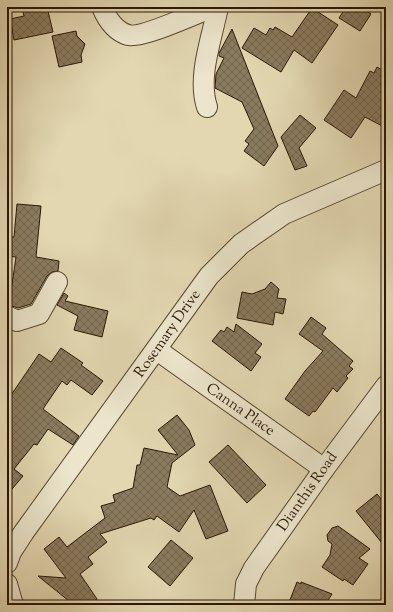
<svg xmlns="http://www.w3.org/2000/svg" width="393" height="612" viewBox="0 0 393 612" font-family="'Sorts Mill Goudy',serif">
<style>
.building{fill:url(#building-cross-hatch);stroke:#2a1706}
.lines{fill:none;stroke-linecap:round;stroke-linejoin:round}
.minor-casing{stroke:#584731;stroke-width:22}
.minor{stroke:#ece5cc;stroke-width:20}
.labels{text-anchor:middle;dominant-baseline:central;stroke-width:3.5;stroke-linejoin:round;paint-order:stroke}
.street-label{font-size:15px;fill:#2a1706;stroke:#ece5cc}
</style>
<defs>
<pattern id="building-cross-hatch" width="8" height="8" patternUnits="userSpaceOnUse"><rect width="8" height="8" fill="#8a7b5f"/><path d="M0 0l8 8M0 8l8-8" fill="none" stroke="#71644c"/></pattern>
</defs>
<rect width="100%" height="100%" fill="#e2d7b1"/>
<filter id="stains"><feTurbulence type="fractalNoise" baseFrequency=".005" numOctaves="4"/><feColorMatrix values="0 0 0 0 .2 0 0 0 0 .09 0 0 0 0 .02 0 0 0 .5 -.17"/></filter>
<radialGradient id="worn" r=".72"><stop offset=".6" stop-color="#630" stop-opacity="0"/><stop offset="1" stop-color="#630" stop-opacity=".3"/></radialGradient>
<!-- building -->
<g class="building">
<path d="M22 7H47L53 32 14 40 10 19 24 16Z"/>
<path d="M346 7H360L371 14 360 31 339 18Z"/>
<path d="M312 8 338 25 312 63 294 50 281 72 242 48 254 28 266 35 270 28 273 30 275 27 292 37Z"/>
<path d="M232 29 278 146 264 166 244 151 249 144 245 141 254 129 242 102 215 88 216 74 224 58 219 56V53Z"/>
<path d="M76 31 77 36 85 44 81 55 82 62 59 67 52 36Z"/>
<path d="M377 67 386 72V128L365 117 351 138 324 120 344 90 356 98 370 71 374 73Z"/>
<path d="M300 115 316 128 299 148 307 166 295 170 281 137Z"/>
<path d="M17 204 41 206 36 257 59 261 58 271 52 272 47 276 31 304 18 308 9 305 16 257 7 256V237H14Z"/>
<path d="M271 282 279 289 277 298 286 299 283 314 275 312 273 325 237 318 242 292 252 294 265 289Z"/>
<path d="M64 293 68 296 65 301 108 311 102 337 74 330 78 316 57 305Z"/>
<path d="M311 317 326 328 322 334 353 361 349 366 353 369 346 376 348 378 337 392 333 388 315 412 313 411 309 416 285 399 305 371 323 351 299 334Z"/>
<path d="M236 324 262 344 255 353 261 357 251 371 212 341 221 330 224 332 227 327 234 332Z"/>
<path d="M61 348 83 363 81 365 103 381 92 395 71 380 67 385 62 381 43 409 79 436 73 445 48 429 37 445 34 444 14 469 23 476 7 495V401L39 354 51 362Z"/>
<path d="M177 415 189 430 195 445 172 463 167 487 180 496 210 485 228 531 206 539 194 510 179 532 157 516 154 520 151 518 100 534 107 542 88 557 93 564 80 574 97 599 93 605H74L38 576 66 578 44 549 59 537 67 547 105 518 101 506 115 502 113 495 133 488 137 465H140L144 448 178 455 158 430Z"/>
<path d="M228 445 266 485 247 503 209 462Z"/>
<path d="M377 494 386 505V548L356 511Z"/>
<path d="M338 526 370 549 359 558 368 564 353 585 344 579 343 581 322 567 330 555 332 544 328 541 327 535 332 528Z"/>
<path d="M171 540 193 558 170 586 148 567Z"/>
<path d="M297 582 301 584V582L332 594 325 605H288Z"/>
</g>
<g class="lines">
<defs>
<g id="minor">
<path d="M102 7C107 19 115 31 128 35 141 39 197 13 213 7"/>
<path d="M207 107C197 77 212 38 218 7"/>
<path d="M7 316 17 321 39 314 57 282"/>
<path d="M157 350 324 469"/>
<path d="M7 563 11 552 24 532 209 276 241 244 284 214 386 170"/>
<path d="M7 584 13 605"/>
<path d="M244 605 246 584 254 568 324 469 386 386"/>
</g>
</defs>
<!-- minor casing -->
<use href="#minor" class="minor-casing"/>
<!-- minor -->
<use href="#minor" class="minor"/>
</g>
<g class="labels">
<!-- street labels -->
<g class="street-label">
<text transform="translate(168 334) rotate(-55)">Rosemary Drive</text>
<text transform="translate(240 410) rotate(35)">Canna Place</text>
<text transform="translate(308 492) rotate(-55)">Dianthis Road</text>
</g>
</g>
<!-- margin -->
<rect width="393" height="612" fill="none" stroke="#e2d7b1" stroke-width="24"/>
<rect x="8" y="8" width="377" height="596" fill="none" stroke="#2a1706" stroke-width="2"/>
<rect x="12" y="12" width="369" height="588" fill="none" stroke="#2a1706"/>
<rect width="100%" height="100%" filter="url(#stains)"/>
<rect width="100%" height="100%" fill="url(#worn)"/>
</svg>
